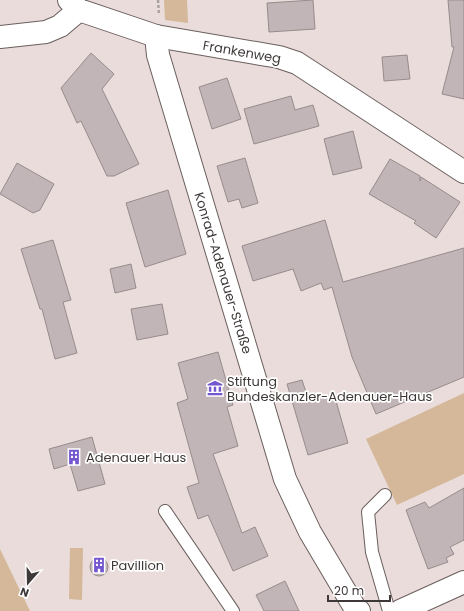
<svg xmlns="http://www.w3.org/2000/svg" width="464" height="611" viewBox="0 0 464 611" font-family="Poppins,sans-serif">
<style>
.green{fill:#d5b899}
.building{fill:#c2b5b7;stroke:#978b8c}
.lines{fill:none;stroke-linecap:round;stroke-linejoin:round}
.service-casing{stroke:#6a5f5d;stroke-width:14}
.minor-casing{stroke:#6a5f5d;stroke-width:24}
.path{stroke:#aba19f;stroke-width:2.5;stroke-dasharray:3 2;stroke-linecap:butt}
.service{stroke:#fff;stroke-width:12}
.minor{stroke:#fff;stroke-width:22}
.labels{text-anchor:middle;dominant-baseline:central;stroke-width:3.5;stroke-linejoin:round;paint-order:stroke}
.street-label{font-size:13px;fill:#3e3938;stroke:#fff}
.poi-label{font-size:13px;fill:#3e3938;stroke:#fff;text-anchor:start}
</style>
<rect width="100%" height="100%" fill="#e9dcda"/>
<!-- green -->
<g class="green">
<path d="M164 0H187L188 23 165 20Z"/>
<path d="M464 393V474L397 505 366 439Z"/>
<path d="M70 548H83L82 600 69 599Z"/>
<path d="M0 549 30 611H0Z"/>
</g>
<!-- building -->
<g class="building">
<path d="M313 0 315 29 269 32 267 3Z"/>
<path d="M448 0H464V99L442 94 454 47H452Z"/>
<path d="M91 53 114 74 102 89 139 164 114 176H107L81 121 77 123 61 88Z"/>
<path d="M407 55 410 79 384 81 382 57Z"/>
<path d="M227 78 241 119 212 129 199 87Z"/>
<path d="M291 96 295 110 313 105 319 126 254 144 244 109Z"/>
<path d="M353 131 362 168 333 175 324 139Z"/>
<path d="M245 158 258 203 242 208 239 199 228 202 217 166Z"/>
<path d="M390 159 420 176V181L421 177 460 202 436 238 414 223 416 221 369 194Z"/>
<path d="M17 163 54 184 40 210 33 213 0 194Z"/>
<path d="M168 190 186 254 145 267 126 203Z"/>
<path d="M325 220 343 282 464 248V377L376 414 352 357 332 287 324 290 321 283 301 291 293 269 253 281 242 246Z"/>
<path d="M53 240 71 300 63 302 77 353 55 359 42 309H40L21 249Z"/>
<path d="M131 264 136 288 115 293 110 269Z"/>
<path d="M162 304 168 334 137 340 131 309Z"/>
<path d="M218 352 233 405 227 407 238 446 213 454 242 533 255 527 268 556 233 571 208 515 198 519 187 487 199 483 177 403 188 399 178 363Z"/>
<path d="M302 380 309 401 334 394 348 443 308 455 287 384Z"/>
<path d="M92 437 105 484 78 491 70 464 54 469 49 449Z"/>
<path d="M464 488V540L450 547 454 554 446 558 448 562 428 569 406 510 425 502 429 508Z"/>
<circle cx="99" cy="567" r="9"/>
<path d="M285 581 299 611H264L256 595Z"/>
</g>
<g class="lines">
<defs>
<g id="service">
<path d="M385 495 368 512 372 552 389 611"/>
<path d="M165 511 233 611"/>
</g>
<g id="minor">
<path d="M69 0 79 10 156 36 279 57 297 63 464 172"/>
<path d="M156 36 158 55 285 479 310 532 355 608 359 611"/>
<path d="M0 37 46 32 60 26 79 10"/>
<path d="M400 611 464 582"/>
</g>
</defs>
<!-- service casing -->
<use href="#service" class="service-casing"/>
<!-- minor casing -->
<use href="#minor" class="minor-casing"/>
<!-- path -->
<path class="path" d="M158 0 159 15"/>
<!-- service -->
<use href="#service" class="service"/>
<!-- minor -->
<use href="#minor" class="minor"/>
</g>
<!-- icons -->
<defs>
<symbol id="museum-bare" viewBox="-9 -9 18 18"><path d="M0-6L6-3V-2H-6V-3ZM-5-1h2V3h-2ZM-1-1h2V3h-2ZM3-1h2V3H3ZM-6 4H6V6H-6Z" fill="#7456cf" stroke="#fff" stroke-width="2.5" paint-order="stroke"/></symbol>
<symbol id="building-bare" viewBox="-9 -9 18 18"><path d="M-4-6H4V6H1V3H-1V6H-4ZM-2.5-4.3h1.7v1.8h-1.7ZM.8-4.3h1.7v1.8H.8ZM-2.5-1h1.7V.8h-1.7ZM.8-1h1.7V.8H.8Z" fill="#7456cf" stroke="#fff" stroke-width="2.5" paint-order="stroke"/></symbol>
</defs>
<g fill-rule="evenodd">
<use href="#museum-bare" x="204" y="377" width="22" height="22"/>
<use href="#building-bare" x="63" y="446" width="22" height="22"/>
<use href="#building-bare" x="88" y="554" width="22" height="22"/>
</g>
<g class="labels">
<!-- street labels -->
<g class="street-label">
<text transform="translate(242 52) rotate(10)">Frankenweg</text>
<text transform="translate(223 273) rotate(73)">Konrad-Adenauer-Straße</text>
</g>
<!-- poi labels -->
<g class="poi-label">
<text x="227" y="381">Stiftung<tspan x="227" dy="15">Bundeskanzler-Adenauer-Haus</tspan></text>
<text x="86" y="457">Adenauer Haus</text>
<text x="111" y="565">Pavillion</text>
</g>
</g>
<!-- north arrow -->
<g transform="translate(28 583) rotate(200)" stroke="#ffffff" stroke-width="3" paint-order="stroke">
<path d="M0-3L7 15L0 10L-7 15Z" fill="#3e3938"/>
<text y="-6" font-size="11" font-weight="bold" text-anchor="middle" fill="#3e3938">N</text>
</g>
<!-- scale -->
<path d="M328 595v6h62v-6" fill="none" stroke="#3e3938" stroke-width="2"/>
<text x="334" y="595" font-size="12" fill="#3e3938" stroke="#ffffff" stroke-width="3" paint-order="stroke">20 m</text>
</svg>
